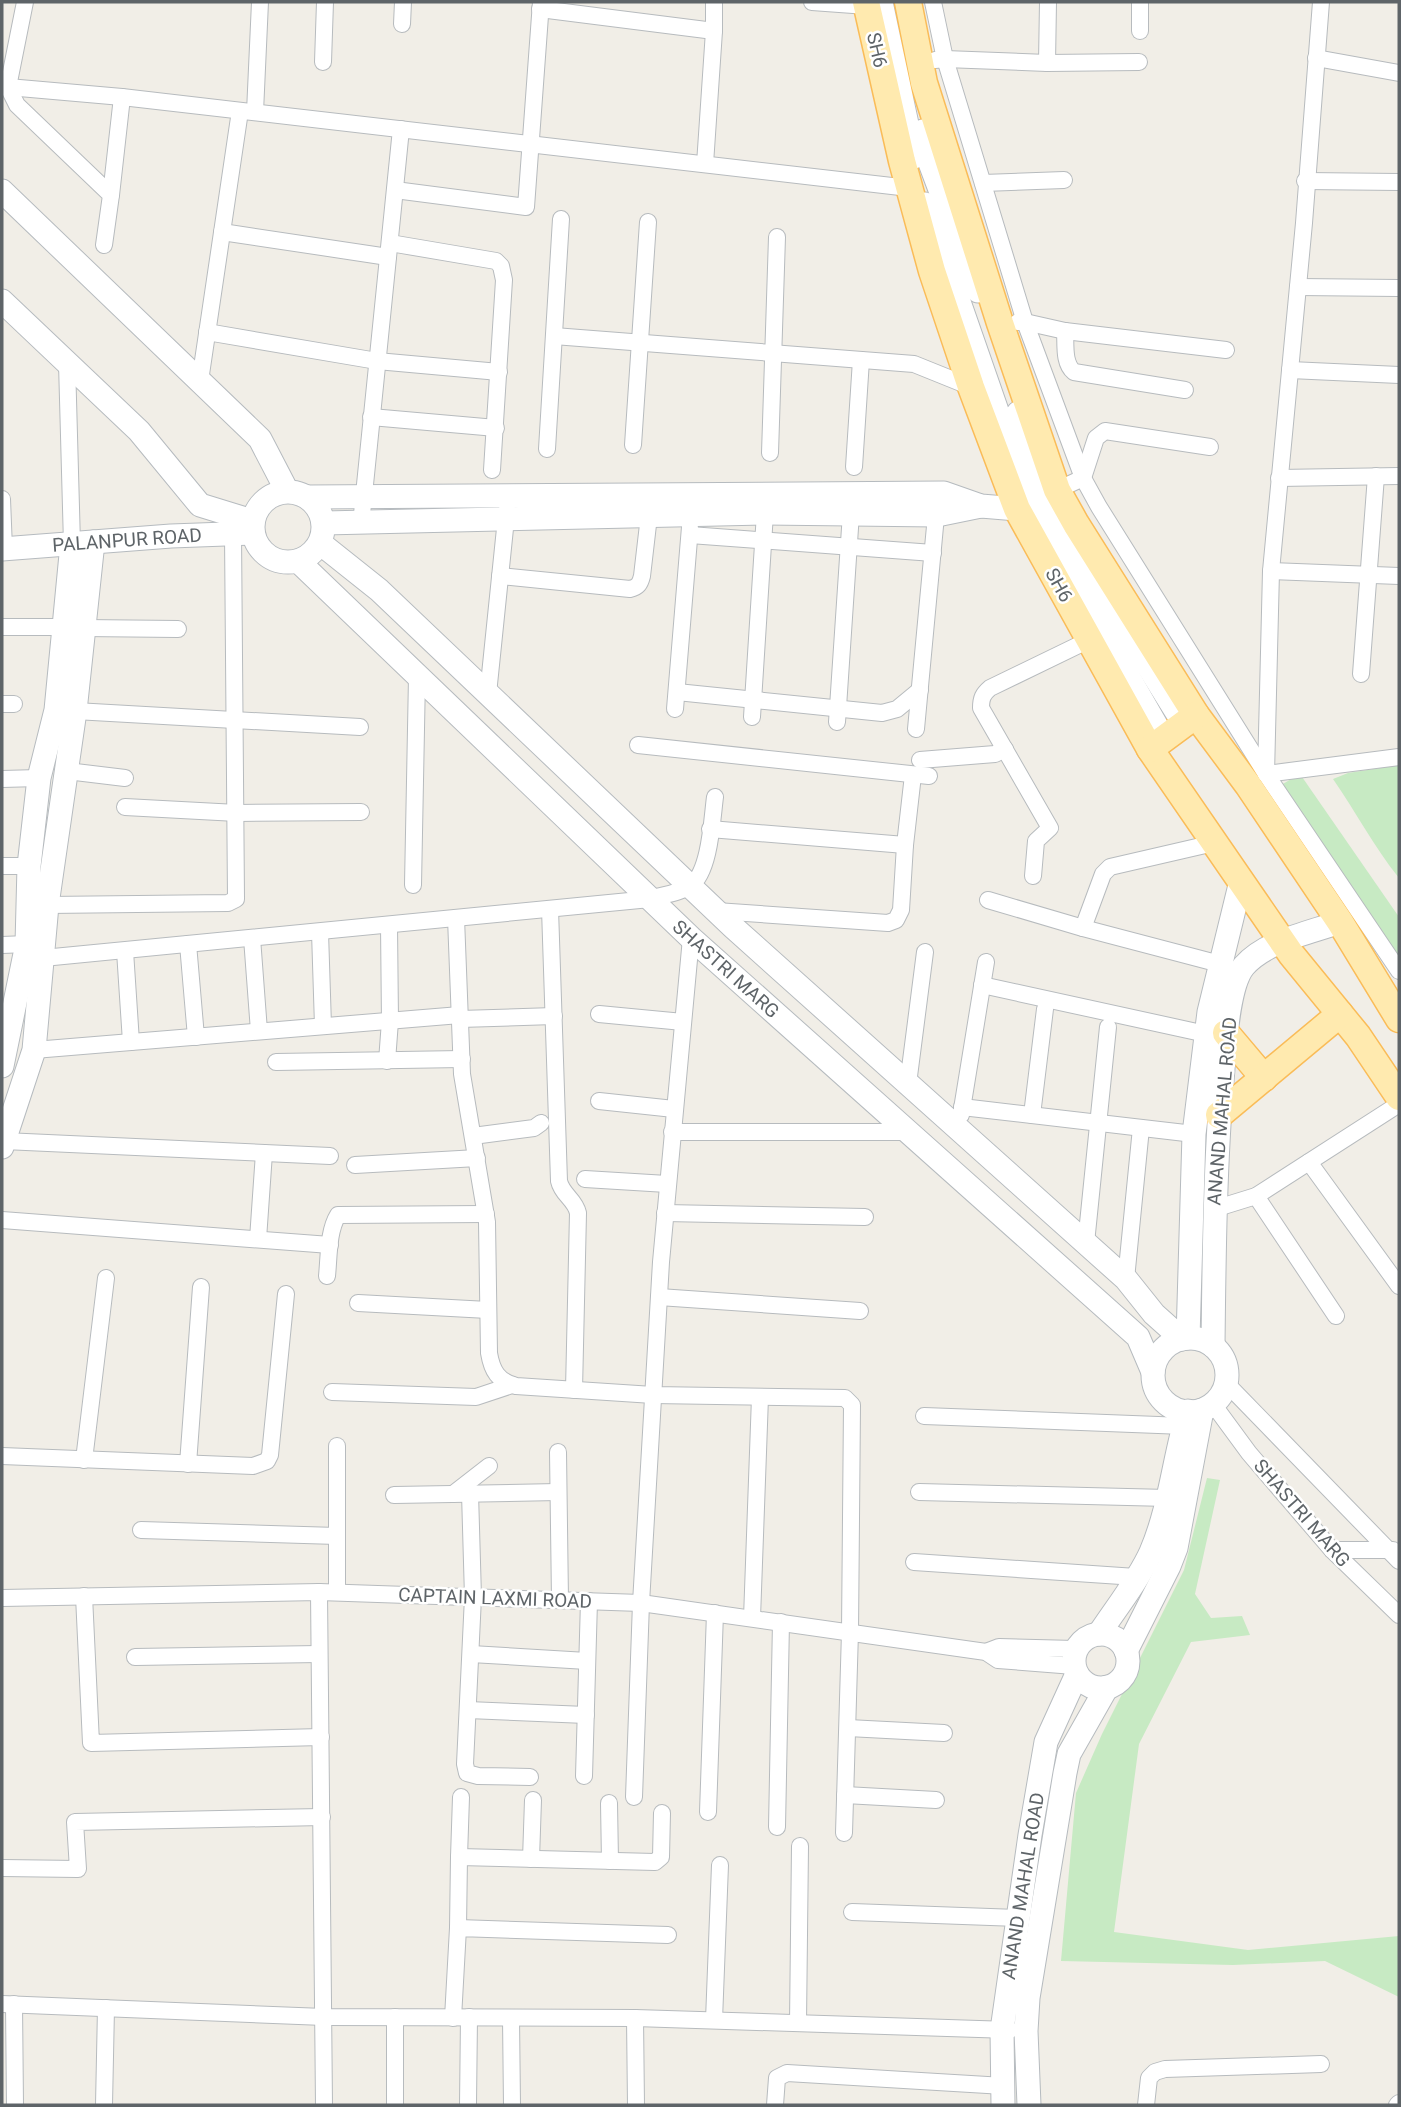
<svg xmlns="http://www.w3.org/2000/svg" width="1401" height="2107" viewBox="0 0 1401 2107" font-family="Roboto,sans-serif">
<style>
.green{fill:#c7eac3}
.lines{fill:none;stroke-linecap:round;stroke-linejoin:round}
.street-casing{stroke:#b7bbbe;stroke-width:18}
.secondary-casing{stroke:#b6bbbf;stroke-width:25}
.primary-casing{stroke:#fabc58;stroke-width:29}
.street{stroke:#fff;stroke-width:16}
.secondary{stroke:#fff;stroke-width:23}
.primary{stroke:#ffeaaf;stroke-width:26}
.labels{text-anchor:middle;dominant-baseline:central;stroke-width:5;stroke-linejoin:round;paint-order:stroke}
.street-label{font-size:19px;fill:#5e6468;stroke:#fff}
</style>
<rect width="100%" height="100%" fill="#f1eee7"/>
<!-- green -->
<g class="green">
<path d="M1399 765V878C1374 847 1356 812 1333 779L1348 773Z"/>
<path d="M1300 774 1399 917V962L1281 785Z"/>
<path d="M1207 1478 1220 1480 1195 1594 1211 1618 1242 1616 1250 1635 1191 1642 1139 1744 1114 1932 1248 1950 1399 1936V1997L1325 1961 1233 1965 1061 1961 1076 1793 1102 1734 1184 1570Z"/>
</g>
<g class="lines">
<defs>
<g id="street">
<path d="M25 2 8 87 17 105 111 195 104 245"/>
<path d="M812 2 867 6"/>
<path d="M933 2 945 59 1025 322 1083 478 1099 507 1266 774 1399 971"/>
<path d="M1140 2V31"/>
<path d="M540 9 714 31V2"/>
<path d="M402 24 403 2"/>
<path d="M1316 58 1399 73"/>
<path d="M935 60 945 59 1047 63 1139 62"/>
<path d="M323 62 325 2"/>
<path d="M1047 63 1048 2"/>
<path d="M2 81 8 87 122 97 909 188"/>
<path d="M255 112 260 2"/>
<path d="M705 164 714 31"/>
<path d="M1305 181 1399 182"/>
<path d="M983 183 1064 180"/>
<path d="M395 190 526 207 541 2"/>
<path d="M111 195 122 97"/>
<path d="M222 232 388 257"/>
<path d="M390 243 496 261 501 266 504 280 492 470"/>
<path d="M1298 287 1399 288"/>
<path d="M1018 322H1025L1065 331 1226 350"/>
<path d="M1065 331C1066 344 1063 363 1074 372L1185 390"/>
<path d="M207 332 377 361 499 372"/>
<path d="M554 336 914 364 971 387"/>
<path d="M67 363 72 544"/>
<path d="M1290 370 1399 375"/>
<path d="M200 381 240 111"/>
<path d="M371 417 496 428"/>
<path d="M633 445 648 222"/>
<path d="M547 449 561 219"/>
<path d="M770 453 777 237"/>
<path d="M854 467 861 360"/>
<path d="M1279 478 1399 476"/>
<path d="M1057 490 1083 478 1096 438 1105 431 1210 447"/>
<path d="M2 499 4 549"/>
<path d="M361 524 401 129"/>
<path d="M690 535 933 553"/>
<path d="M1271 571 1399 576"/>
<path d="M500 576 630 589C638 587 640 584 642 576L649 516"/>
<path d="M2 627H64"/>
<path d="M83 628 178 629"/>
<path d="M1361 674 1376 476"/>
<path d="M677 692 882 713 897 709 920 690"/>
<path d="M488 694 507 509"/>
<path d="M2 704H14"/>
<path d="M675 709 690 527"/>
<path d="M75 711 360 727"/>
<path d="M752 717 765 513"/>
<path d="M837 722 851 513"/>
<path d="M916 729 937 505"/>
<path d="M638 745 929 776"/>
<path d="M920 760 995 754 1005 749"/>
<path d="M67 771 125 778"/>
<path d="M1266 774 1271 571 1304 223 1321 2"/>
<path d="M1266 774 1399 757"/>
<path d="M2 779 39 778"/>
<path d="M125 807 237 813 361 812"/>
<path d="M710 829 905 845"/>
<path d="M2 866H29"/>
<path d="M1033 876 1036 841 1050 828 981 708C981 698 983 694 990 688L1089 640"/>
<path d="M413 885 417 677"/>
<path d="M988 900 1083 928 1220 964 1228 968"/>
<path d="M47 905 228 903 236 899 233 534"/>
<path d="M550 909 559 1181C562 1195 575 1199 578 1213L574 1390"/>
<path d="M716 911 888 923 896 920 901 910 905 845 913 775"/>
<path d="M456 918 462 1074 487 1222 489 1353C492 1371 498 1381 516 1386L653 1395 845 1398 852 1405 850 1632 844 1833"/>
<path d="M1083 928 1103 874 1110 867 1214 843"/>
<path d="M320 932 323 1026"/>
<path d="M252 938 259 1031"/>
<path d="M188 944 196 1037"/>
<path d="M2 945 27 944"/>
<path d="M125 951 131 1042"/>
<path d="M43 958 650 899C662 895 681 893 691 885 710 872 712 819 715 797"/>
<path d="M982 985 1206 1034"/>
<path d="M599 1014 683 1022"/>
<path d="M460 1019 554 1016"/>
<path d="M34 1050 460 1015"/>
<path d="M387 1061 390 1021 389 925"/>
<path d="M276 1062 462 1059"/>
<path d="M908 1084 925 952"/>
<path d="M599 1101 674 1109"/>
<path d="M962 1107 1194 1134"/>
<path d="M961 1115 986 962"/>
<path d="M1032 1115 1045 1009"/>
<path d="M672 1132H909"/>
<path d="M473 1136 534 1128 541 1123"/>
<path d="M4 1141 330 1156"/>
<path d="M1309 1162 1399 1286"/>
<path d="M355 1165 477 1158"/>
<path d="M585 1179 667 1184"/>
<path d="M1256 1196 1336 1316"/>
<path d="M1214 1209 1256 1196 1399 1104"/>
<path d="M665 1213 865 1217"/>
<path d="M2 1220 330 1245"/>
<path d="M258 1239 264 1153"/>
<path d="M1086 1243 1108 1027"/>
<path d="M327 1276C329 1257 328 1231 338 1215L486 1214"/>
<path d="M1126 1279 1141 1128"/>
<path d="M659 1297 860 1311"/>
<path d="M358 1303 488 1310"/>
<path d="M1226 1383 1399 1561"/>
<path d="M332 1392 476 1397 512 1385"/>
<path d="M1213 1404 1249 1453 1332 1550 1399 1615"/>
<path d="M924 1416 1184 1426"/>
<path d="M558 1452 560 1600"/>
<path d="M2 1456 253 1466 267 1461 270 1455 286 1294"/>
<path d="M84 1460 106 1278"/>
<path d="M188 1464 201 1287"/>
<path d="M919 1492 1168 1498"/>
<path d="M470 1493 473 1597 465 1764 467 1773 478 1776 530 1777"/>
<path d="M453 1494 489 1466"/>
<path d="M394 1495 558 1492"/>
<path d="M141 1530 337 1536"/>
<path d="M1332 1550H1393"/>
<path d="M914 1562 1136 1577"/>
<path d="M319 1592 324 2105"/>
<path d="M337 1592V1446"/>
<path d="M84 1596 91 1743 321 1737"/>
<path d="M2 1598 319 1592 641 1603 986 1652 998 1660 1074 1666"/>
<path d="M752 1618 760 1397"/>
<path d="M986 1652 999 1647 1075 1649"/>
<path d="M471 1654 587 1661"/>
<path d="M135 1657 319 1654"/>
<path d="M468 1710 586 1715"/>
<path d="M848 1728 944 1733"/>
<path d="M584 1776 589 1601"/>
<path d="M845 1795 936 1800"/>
<path d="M634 1797 641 1603 661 1262 691 938"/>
<path d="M609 1803 610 1861"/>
<path d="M708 1812 715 1613"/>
<path d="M777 1827 781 1622"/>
<path d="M459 1857 461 1797"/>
<path d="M531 1859 533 1800"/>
<path d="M2 1868 78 1869 75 1822 322 1817"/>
<path d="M852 1912 1018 1918"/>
<path d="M458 1928 459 1857 655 1862 661 1857 662 1813"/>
<path d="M2 2004 324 2017 635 2018 1010 2030"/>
<path d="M14 2004 15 2105"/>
<path d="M395 2017V2105"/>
<path d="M453 2018 458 1928 668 1935"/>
<path d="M511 2018 512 2105"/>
<path d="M635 2018 636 2105"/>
<path d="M714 2020 720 1865"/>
<path d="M798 2023 800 1846"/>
<path d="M104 2105 106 2008"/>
<path d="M468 2105 469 2017"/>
<path d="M775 2105 777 2078 787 2073 1004 2086"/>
<path d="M1146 2105 1149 2078 1155 2072 1165 2069 1321 2064"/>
<path d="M1397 2105 1399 2103"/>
</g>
<g id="secondary">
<path d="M881 2 914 157"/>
<path d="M923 131 930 163 978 291"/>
<path d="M2 191 260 439 287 491"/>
<path d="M925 204 1029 503 1164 739"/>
<path d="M2 301 139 431 200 505 252 521"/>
<path d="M1018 413 1043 497 1184 724"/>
<circle cx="288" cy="527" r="35"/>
<path d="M307 497 944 493 981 506 1017 509 1032 502"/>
<path d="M324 523 765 513 937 515 981 506"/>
<path d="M320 543 379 590 733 927 1126 1279 1154 1314 1182 1339"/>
<path d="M2 549 171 536 253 533"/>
<path d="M298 561 691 938 1138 1337 1153 1372"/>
<path d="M2 1066 27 944 29 866 39 778 56 710 72 544"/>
<path d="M2 1147 34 1050 47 905 75 711 93 542"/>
<path d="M1188 1338 1194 1134 1209 1012 1241 881"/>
<circle cx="1190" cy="1375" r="37"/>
<path d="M1213 1346C1214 1254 1215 1162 1223 1069 1225 1044 1228 985 1244 966 1266 941 1309 933 1340 922"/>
<path d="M1099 1634C1116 1608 1138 1581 1151 1552 1170 1508 1174 1458 1188 1411"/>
<circle cx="1101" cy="1661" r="27"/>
<path d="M1126 1651 1169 1566 1176 1548 1202 1410"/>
<path d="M1003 2105 1002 2030 1030 1835 1046 1742 1077 1674"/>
<path d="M1029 2105 1026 2031 1028 1998 1065 1773 1069 1754 1107 1687"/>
</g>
<g id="primary">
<path d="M866 2 902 161 932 271 971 387 1017 509 1150 749 1291 954 1358 1036 1399 1097"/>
<path d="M908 2 924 83 1000 323 1057 490 1076 524 1196 715 1248 785 1340 922 1399 1019"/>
<path d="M1150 749 1196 715"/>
<path d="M1226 1033 1264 1078"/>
<path d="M1219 1115 1340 1014"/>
</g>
</defs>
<!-- street casing -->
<use href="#street" class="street-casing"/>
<!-- secondary casing -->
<use href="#secondary" class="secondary-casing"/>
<!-- primary casing -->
<use href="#primary" class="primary-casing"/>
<!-- street -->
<use href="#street" class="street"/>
<!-- secondary -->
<use href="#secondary" class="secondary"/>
<!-- primary -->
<use href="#primary" class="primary"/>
</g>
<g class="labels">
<!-- street labels -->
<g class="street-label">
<text transform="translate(877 50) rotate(77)">SH6</text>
<text transform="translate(127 540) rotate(-4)">PALANPUR ROAD</text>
<text transform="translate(1059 585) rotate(61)">SH6</text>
<text transform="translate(726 969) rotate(42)">SHASTRI MARG</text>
<text transform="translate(1222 1111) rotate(-85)">ANAND MAHAL ROAD</text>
<text transform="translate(1302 1513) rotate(49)">SHASTRI MARG</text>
<text transform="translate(495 1598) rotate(2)">CAPTAIN LAXMI ROAD</text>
<text transform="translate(1023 1886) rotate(-81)">ANAND MAHAL ROAD</text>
</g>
</g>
<!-- border -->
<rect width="1401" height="2107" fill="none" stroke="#5e6468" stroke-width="7"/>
</svg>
